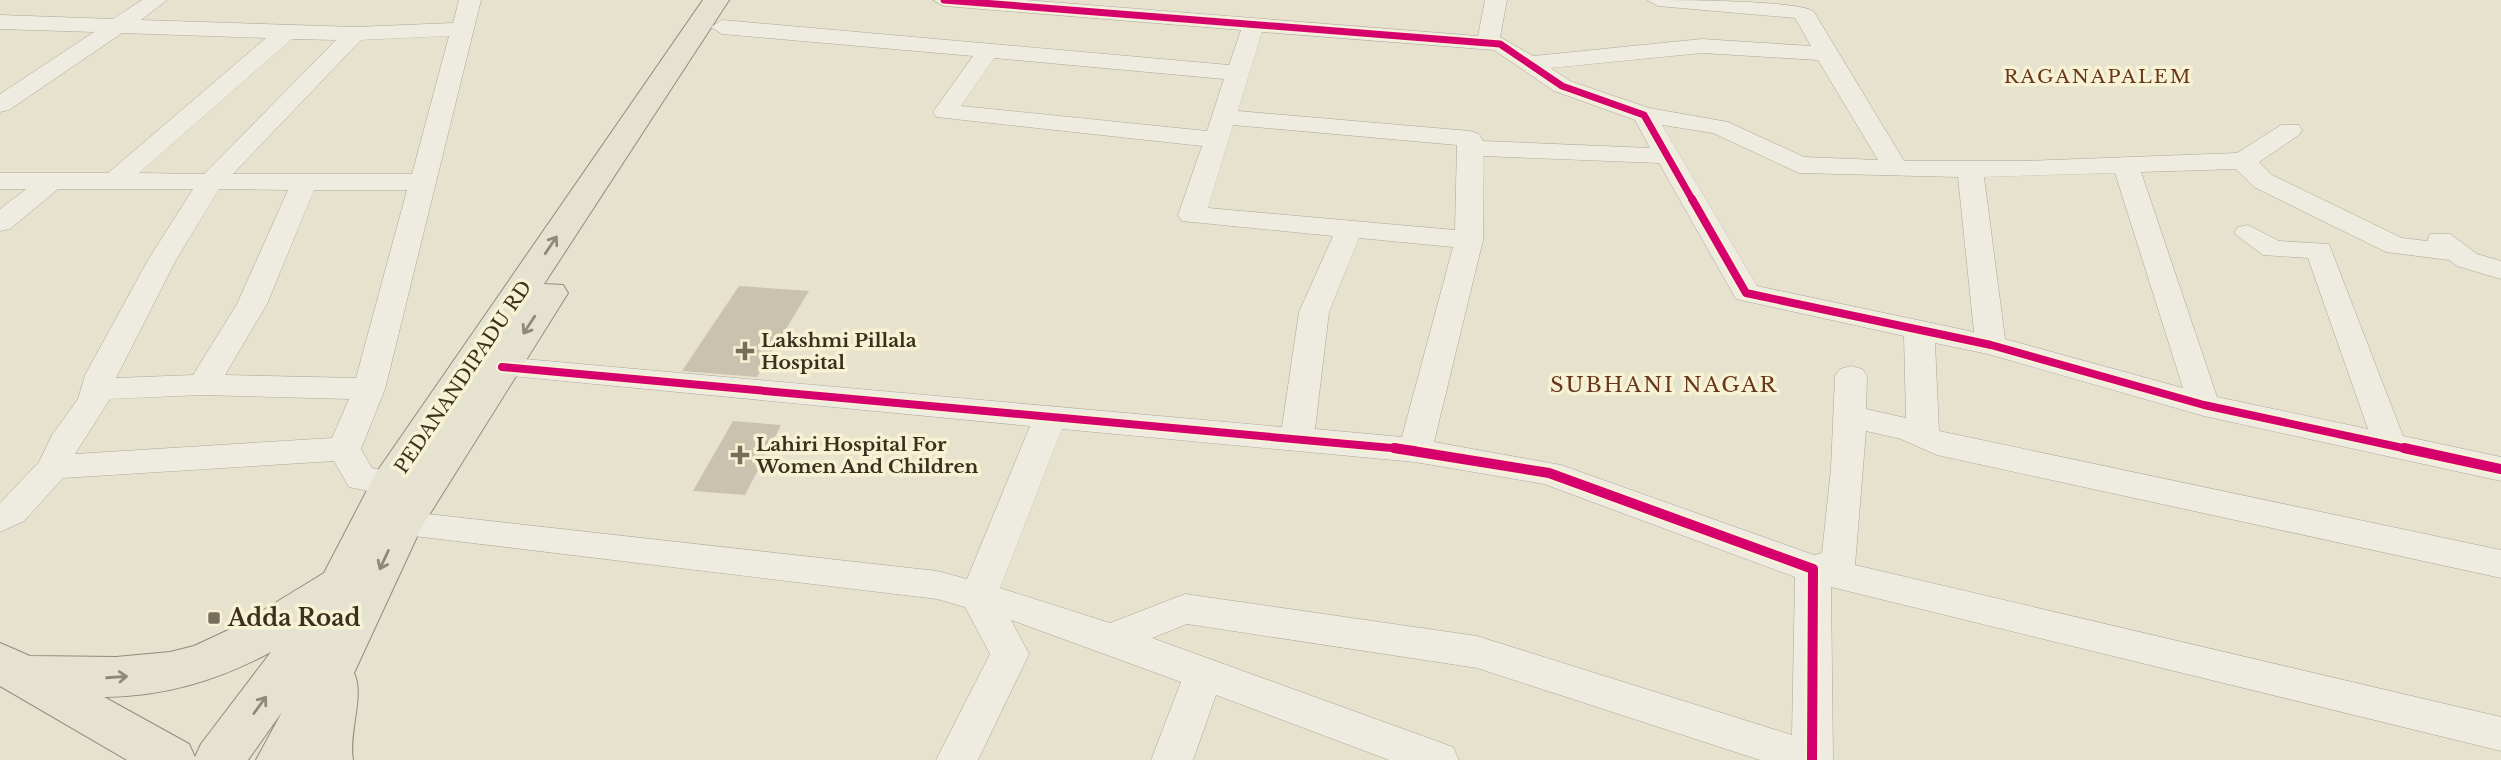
<svg xmlns="http://www.w3.org/2000/svg" width="2501" height="760" viewBox="0 0 2501 760" font-family="'Libre Baskerville',serif">
<style>
.building{fill:#cac1af}
.lines{fill:none;stroke-linecap:round;stroke-linejoin:round}
.minor-casing{stroke:#aba697;stroke-width:1}
.major-casing{stroke:#918c7e;stroke-width:2}
.minor{fill:#eeebe0;fill-rule:evenodd}
.major{fill:#e6e2d1;fill-rule:evenodd}
.cycleway-far2-casing{stroke:#f7f2d4;stroke-width:10}
.cycleway-far1-casing{stroke:#f7f2d4;stroke-width:12}
.cycleway-casing{stroke:#f7f2d4;stroke-width:15}
.cycleway-far2{stroke:#d6006c;stroke-width:7}
.cycleway-far1{stroke:#d6006c;stroke-width:8}
.cycleway{stroke:#d6006c;stroke-width:10}
.oneway{stroke:#908978}
.poi-dot{fill:#776e5c;stroke:#f7f2d4;stroke-width:2.5}
.labels{text-anchor:middle;dominant-baseline:central;stroke-width:7;stroke-linejoin:round;paint-order:stroke}
.far-quarter-label{font-size:19px;letter-spacing:2px;fill:#69371c;stroke:#f7f2d4}
.poi-label{font-size:19px;font-weight:bold;fill:#3b301e;stroke:#f7f2d4;text-anchor:start}
.street-label{font-size:19px;fill:#3b301e;stroke:#f7f2d4}
.neighbourhood-label{font-size:21px;letter-spacing:2px;fill:#69371c;stroke:#f7f2d4}
.near-poi-label{font-size:23px;font-weight:bold;fill:#3b301e;stroke:#f7f2d4;text-anchor:start}
</style>
<rect width="100%" height="100%" fill="#e6e2ce"/>
<!-- building -->
<g class="building">
<path d="M739 286 809 291 757 377 682 371Z"/>
<path d="M733 421 781 425 745 495 693 491Z"/>
</g>
<g class="lines">
<defs>
<g id="minor">
<path d="M142 0H167L141 20 355 27 453 23 459 0H481L385 389 361 449 372 468 403 475 408 484 403 493 391 496 349 487 334 461 63 478 24 521 0 532V503L39 462 52 435 78 399 85 375 148 260 193 189H58L10 229 0 231V209L26 189H0V173H108L266 38 122 33 9 110 0 112V94L94 32 0 29V15L113 19ZM449 36 412 174H233L361 40ZM292 39 336 40 204 174 139 173ZM219 189 288 190 237 304 193 375 116 378 176 260ZM314 190H407L356 378 225 375 267 304ZM203 395 349 399 332 438 75 454 110 399Z"/>
<path d="M933 0H1026L1478 36 1485 0H1507L1500 37 1533 56 1702 39 1811 46 1795 18 1658 6 1647 0C1672 0 1803 0 1814 12L1904 161H2026L2237 153 2281 125H2299L2302 130 2299 135 2259 162 2272 175 2402 238 2427 241 2430 234H2450L2477 254 2501 261V279L2457 266 2449 260 2386 252 2254 187 2236 169 2141 172 2217 397 2368 429 2308 258 2263 255 2234 233 2238 227 2248 225 2279 241 2329 244 2403 436 2501 457V481L2204 416 1988 354 1935 343 1939 431 2501 550V578L1937 455 1901 439 1866 431 1855 565 2501 717V751L1831 587 1833 760H1760L1477 668 1187 624 1152 638 1453 747 1459 760H1389L1216 695 1193 760H1151L1181 682 1011 620 1029 654 978 760H936L990 654 965 607 937 599 389 533 383 524 389 515 401 511 937 571 967 579 1030 426 491 374 486 367 491 360 502 357 1282 427 1299 312 1333 236 1182 221 1178 215 1202 146 936 117 933 112 973 56 722 34 711 27 722 20 1229 65 1241 30 944 6ZM1262 32 1494 50 1554 91 1635 120 1650 148 1483 141 1479 134 1470 131 1238 111ZM1702 53 1818 60 1878 160 1804 157 1728 122 1649 108 1570 81 1551 68ZM994 58 1224 79 1207 131 961 106ZM1233 125 1457 145 1455 230 1208 208ZM1662 125 1713 133 1799 173 1958 177 1974 332 1757 286ZM1483 156 1659 163 1736 299 1904 336 1906 418 1866 409 1867 376 1862 369 1851 366 1840 369 1835 376 1831 469 1822 553 1814 555 1561 465 1434 442 1483 240ZM2115 173 2183 388 2005 339 1984 177ZM1359 238 1453 247 1402 437 1315 429 1329 312ZM1062 429 1415 462 1544 484 1795 577 1792 735 1477 636 1185 594 1110 623 1000 588Z"/>
</g>
<path id="major" d="M703 0H729L544 284 563 285 568 293 421 528 354 673C365 695 348 733 353 760H256L282 712 248 760H127L0 686V643L30 656 116 657 170 652 194 646 239 625 324 573 376 473ZM271 652 201 744 195 757 189 744 104 697C165 696 217 681 271 652Z"/>
</defs>
<!-- minor casing -->
<use href="#minor" class="minor-casing"/>
<!-- major casing -->
<use href="#major" class="major-casing"/>
<!-- minor -->
<use href="#minor" class="minor"/>
<!-- major -->
<use href="#major" class="major"/>
<defs>
<path id="cycleway-far2" d="M944 0 1500 44 1562 86 1644 115 1693 201"/>
<g id="cycleway-far1">
<path d="M1692 199 1746 293 1991 345 2204 405 2412 450"/>
<path d="M502 367 1414 450"/>
</g>
<g id="cycleway">
<path d="M1394 448 1549 473 1813 569 1812 760"/>
<path d="M2404 448 2501 469"/>
</g>
</defs>
<!-- cycleway-far2 casing -->
<use href="#cycleway-far2" class="cycleway-far2-casing"/>
<!-- cycleway-far1 casing -->
<use href="#cycleway-far1" class="cycleway-far1-casing"/>
<!-- cycleway casing -->
<use href="#cycleway" class="cycleway-casing"/>
<!-- cycleway-far2 -->
<use href="#cycleway-far2" class="cycleway-far2"/>
<!-- cycleway-far1 -->
<use href="#cycleway-far1" class="cycleway-far1"/>
<!-- cycleway -->
<use href="#cycleway" class="cycleway"/>
</g>
<!-- one-way arrows -->
<defs><path id="oneway-shaft" d="M-6 0H5M1.5-3L5.5 0L1.5 3" fill="none" stroke-width="1.6" stroke-linecap="round" stroke-linejoin="round" transform="scale(1.75)"/></defs>
<g class="oneway">
<use href="#oneway-shaft" transform="translate(551 245) rotate(-56)"/>
<use href="#oneway-shaft" transform="translate(529 325) rotate(123)"/>
<use href="#oneway-shaft" transform="translate(384 560) rotate(115)"/>
<use href="#oneway-shaft" transform="translate(117 677) rotate(-4)"/>
<use href="#oneway-shaft" transform="translate(260 705) rotate(-54)"/>
</g>
<!-- markers -->
<g class="poi-dot">
<path d="M741.5 340.5h7v7h7v7h-7v7h-7v-7h-7v-7h7z"/>
<path d="M736.5 444.5h7v7h7v7h-7v7h-7v-7h-7v-7h7z"/>
<rect x="207" y="611" width="14" height="14" rx="3.5"/>
</g>
<g class="labels">
<!-- far-quarter labels -->
<g class="far-quarter-label">
<text x="2098" y="76">RAGANAPALEM</text>
</g>
<!-- poi labels -->
<g class="poi-label">
<text x="761" y="340">Lakshmi Pillala<tspan x="761" dy="22">Hospital</tspan></text>
<text x="756" y="444">Lahiri Hospital For<tspan x="756" dy="22">Women And Children</tspan></text>
</g>
<!-- street labels -->
<g class="street-label">
<text transform="translate(463 377) rotate(-56)">PEDANANDIPADU RD</text>
</g>
<!-- neighbourhood labels -->
<g class="neighbourhood-label">
<text x="1664" y="385">SUBHANI NAGAR</text>
</g>
<!-- near-poi labels -->
<g class="near-poi-label">
<text x="228" y="618">Adda Road</text>
</g>
</g>
</svg>
